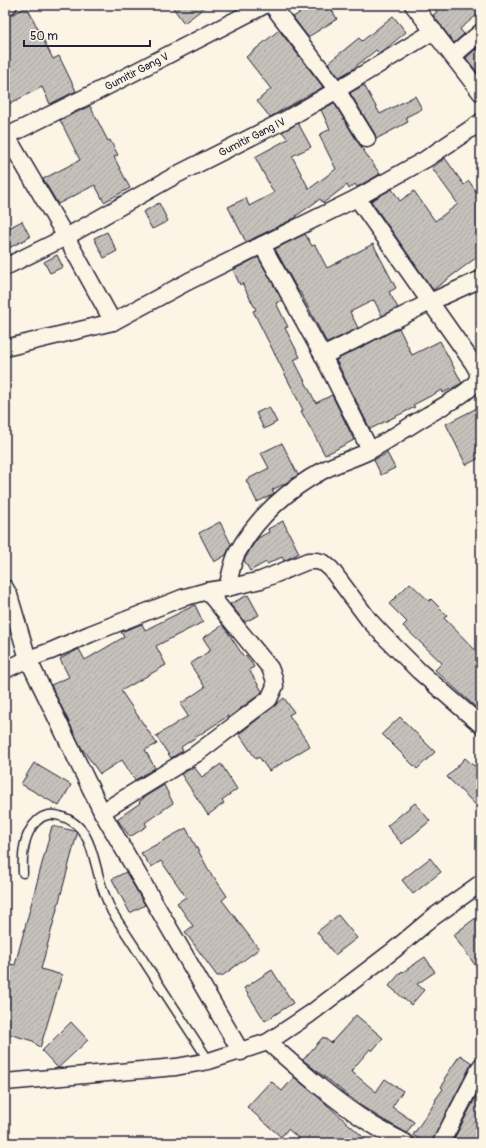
<svg xmlns="http://www.w3.org/2000/svg" width="486" height="1148" viewBox="0 0 486 1148" font-family="Pangolin,sans-serif">
<style>
.building{fill:url(#building-hatch);stroke:#22223b}
.lines{fill:none;stroke-linecap:round;stroke-linejoin:round}
.service-casing{stroke:#22223b;stroke-width:11}
.minor-casing{stroke:#22223b;stroke-width:19}
.service{stroke:#fcf5e5;stroke-width:8}
.minor{stroke:#fcf5e5;stroke-width:16}
.labels{text-anchor:middle;dominant-baseline:central;stroke-width:3;stroke-linejoin:round;paint-order:stroke}
.street-label{font-size:11px;fill:#22223b;stroke:#fcf5e5}
</style>
<defs>
<pattern id="building-hatch" width="6" height="6" patternUnits="userSpaceOnUse"><rect width="6" height="6" fill="#c6c1bb"/><path d="M-1 1l2-2M0 6l6-6M5 7l2-2" fill="none" stroke="#aaa6a2"/></pattern>
</defs>
<rect width="100%" height="100%" fill="#fcf5e5"/>
<filter id="ink" filterUnits="userSpaceOnUse"><feTurbulence type="fractalNoise" baseFrequency=".025" numOctaves="2"/><feDisplacementMap in="SourceGraphic" scale="8" xChannelSelector="R" yChannelSelector="G"/><feConvolveMatrix kernelMatrix="1 2 1 2 8 2 1 2 1" color-interpolation-filters="sRGB"/></filter>
<g filter="url(#ink)">
<!-- building -->
<g class="building">
<path d="M171 5H208L184 23Z"/>
<path d="M313 5H329L337 19 308 37 293 17Z"/>
<path d="M431 5H471L478 14 460 29 464 34 454 43 433 15 437 12Z"/>
<path d="M27 7 53 59 59 56 76 91 50 104 42 87 5 106V18Z"/>
<path d="M393 16 406 32 382 52 379 53 376 50 355 67V68L339 77 328 63 359 38 362 41Z"/>
<path d="M279 30 323 87 270 117 257 101 271 89 246 57Z"/>
<path d="M476 49 481 55V77L466 58Z"/>
<path d="M364 85 380 114 415 96 422 109 406 117 408 122 376 139 375 134 350 93Z"/>
<path d="M334 103 359 144 380 174 357 187 355 184 349 189 347 185 323 203 320 199 296 216 297 217 246 242 228 207 246 198 249 206 274 193 255 157 288 139 282 132 298 123 311 147 292 156 309 189 336 169 319 135 330 129 321 110Z"/>
<path d="M90 106 108 141 110 140 118 155 114 157 130 188 104 202 95 185 58 204 43 179 80 160 60 120Z"/>
<path d="M445 158 464 185 469 181 481 199V254L433 290 371 201 392 189 400 201 414 191 435 221 458 204 432 168Z"/>
<path d="M159 203 168 221 152 229 143 212Z"/>
<path d="M22 221 30 237 5 250V230Z"/>
<path d="M107 232 117 251 104 258 94 238Z"/>
<path d="M305 234 312 246 315 245 327 268 373 244 396 288 389 292 398 308 382 316 374 300 350 312 358 328 327 343 300 292H299L275 249Z"/>
<path d="M57 255 63 267 50 273 44 262Z"/>
<path d="M258 257 282 300 276 303 288 327 285 328 300 357 294 360 316 403 332 395 354 440 325 455 301 411 303 410 253 311 256 310 242 283 240 285 233 270Z"/>
<path d="M399 328 412 355 440 341 462 383 443 393 442 390 413 405 415 407 370 429 336 360Z"/>
<path d="M481 406V457L466 465 446 424Z"/>
<path d="M269 407 277 422 264 429 256 413Z"/>
<path d="M282 443 298 475 286 483 272 490 274 493 272 495 257 502 246 480 269 468 261 453Z"/>
<path d="M387 453 395 468 381 475 374 460Z"/>
<path d="M283 521 299 553 284 561 282 557 267 564 266 562 250 571 244 560 253 545 258 538 269 532 268 529Z"/>
<path d="M220 522 231 544 226 555 214 562 199 533Z"/>
<path d="M410 583 429 601 431 599 447 615 444 618 481 656V712L435 670 442 663 403 626 407 622 389 604Z"/>
<path d="M248 595 259 615 245 622 230 604Z"/>
<path d="M195 605 203 622 156 646 166 665 121 691 157 744 145 750 155 768 135 780 122 760 100 774 81 747 51 685 69 677 60 659 79 649 85 660 124 637 121 632 142 624 145 630Z"/>
<path d="M223 625 244 657 246 655 254 667 249 670 262 691 261 693 228 718V716L181 747 183 751 171 758 156 736 188 716 180 704 205 687 190 664 211 650 203 638Z"/>
<path d="M284 698 294 712 289 715 310 746 269 771 259 757 256 759 239 734Z"/>
<path d="M400 717 435 752 417 769 382 734Z"/>
<path d="M465 758 474 766 481 759V810L447 777Z"/>
<path d="M34 763 71 785 59 806 21 784Z"/>
<path d="M221 764 237 789 222 800 224 803 208 815 181 774 194 767 202 777Z"/>
<path d="M164 785 173 803 146 822 145 823 147 826 130 837 117 819 140 803 139 802 146 796Z"/>
<path d="M415 803 430 821 402 844 387 826Z"/>
<path d="M52 826 75 831 77 834 41 969 62 975 40 1048 33 1041 5 1033V963L15 965Z"/>
<path d="M186 828 213 878 214 877 227 896 222 900 259 949 222 976H217L185 932 193 926 177 903 186 897 161 861 151 867 141 853Z"/>
<path d="M430 858 441 872 413 894 402 880Z"/>
<path d="M126 872 145 905 130 913 112 879Z"/>
<path d="M481 914V973L453 935Z"/>
<path d="M338 915 357 938 335 955 317 932Z"/>
<path d="M425 957 435 972 417 984 424 990 411 1005 389 986 402 971 403 972Z"/>
<path d="M272 970 293 1003 265 1021 244 988Z"/>
<path d="M356 1015 383 1038 372 1051 370 1049 351 1071 376 1092 385 1079 403 1091 392 1107 414 1122 407 1133 382 1119 360 1105 303 1060 323 1037 331 1043Z"/>
<path d="M71 1022 88 1040 58 1068 42 1051Z"/>
<path d="M460 1055 472 1063 433 1139 432 1143H425L413 1135 436 1101 435 1100 443 1089 441 1087 446 1080 444 1079Z"/>
<path d="M294 1077 317 1096 370 1143H304L288 1129 281 1137 247 1107 271 1081 282 1091Z"/>
<path d="M481 1087V1143H452Z"/>
</g>
<g class="lines">
<defs>
<path id="service" d="M23 873C22 855 23 834 37 821 44 814 51 814 60 816 89 824 92 852 99 877 102 890 107 901 112 912L209 1061"/>
<g id="minor">
<path d="M272 5 337 90 367 139"/>
<path d="M413 5 481 93"/>
<path d="M5 7 9 5"/>
<path d="M453 56 481 32"/>
<path d="M5 133 66 237 113 322"/>
<path id="s1" d="M5 137 102 89 265 5"/>
<path d="M262 245 323 356 370 450"/>
<path id="s2" d="M5 267 66 237 176 175 287 119 337 90 434 31"/>
<path d="M5 348 113 322 189 281 357 198 426 159 481 122"/>
<path d="M323 356 430 302 481 279"/>
<path d="M5 588 9 595 28 659 102 812 241 1052"/>
<path d="M227 588C230 577 232 563 237 553 256 518 288 489 324 470 339 462 356 458 371 450 391 439 409 426 428 415 441 407 467 394 476 382 483 373 471 361 466 353L357 198"/>
<path d="M5 670 28 659 51 651 90 634 182 598 207 591 227 588 261 580 308 561H317L324 563 331 569 369 620 383 635 419 671 481 725"/>
<path d="M102 812 196 754 269 699 275 686 274 678 270 668 207 591"/>
<path d="M268 1042C300 1070 332 1099 368 1122 380 1130 393 1136 406 1143"/>
<path d="M5 1082 176 1067 209 1061 268 1042 310 1014 394 950 432 918 481 883"/>
<path d="M441 1143 481 1066"/>
</g>
</defs>
<!-- service casing -->
<use href="#service" class="service-casing"/>
<!-- minor casing -->
<use href="#minor" class="minor-casing"/>
<!-- service -->
<use href="#service" class="service"/>
<!-- minor -->
<use href="#minor" class="minor"/>
</g>
</g>
<g class="labels">
<!-- street labels -->
<g class="street-label">
<text stroke="none"><textPath href="#s1" startOffset="147">Gumitir Gang V</textPath></text>
<text stroke="none"><textPath href="#s2" startOffset="279">Gumitir Gang IV</textPath></text>
</g>
</g>
<!-- margin -->
<rect width="486" height="1148" fill="none" stroke="#fcf5e5" stroke-width="20"/>
<rect x="10" y="10" width="466" height="1128" fill="none" stroke="#22223b" stroke-width="1.5" filter="url(#ink)"/>
<!-- scale -->
<path d="M24 40v6h126v-6" fill="none" stroke="#22223b" stroke-width="2"/>
<text x="30" y="40" font-size="12" fill="#22223b" stroke="#fcf5e5" stroke-width="3" paint-order="stroke">50 m</text>
</svg>
